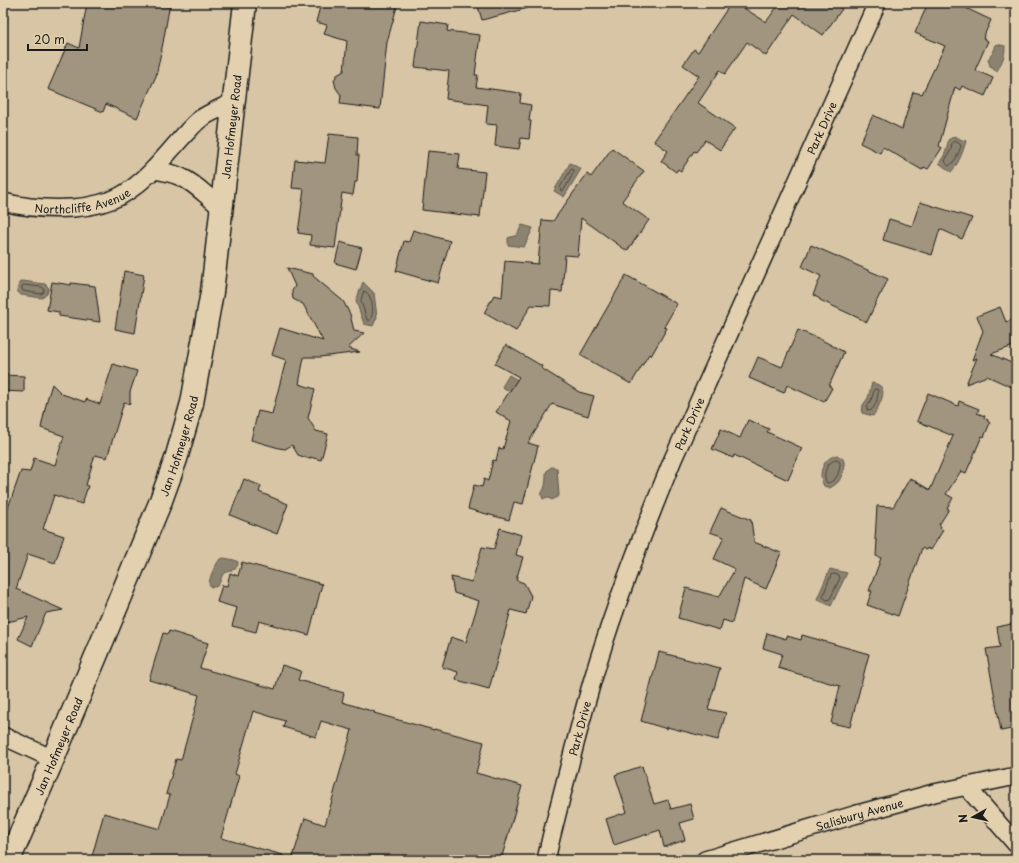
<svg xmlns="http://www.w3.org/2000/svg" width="1019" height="863" viewBox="0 0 1019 863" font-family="'Playpen Sans',sans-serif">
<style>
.water{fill:#8c826f;stroke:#5f594e}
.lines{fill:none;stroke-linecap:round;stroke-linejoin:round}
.shore{stroke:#49453d;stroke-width:1}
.building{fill:#a2957f;stroke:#1c1c1c}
.street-casing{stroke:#1c1c1c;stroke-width:20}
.secondary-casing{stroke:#1c1c1c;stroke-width:25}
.street{stroke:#e3d0ae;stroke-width:17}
.secondary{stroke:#e3d0ae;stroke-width:22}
.labels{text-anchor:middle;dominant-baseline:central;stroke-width:3.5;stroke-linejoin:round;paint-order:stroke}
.street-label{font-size:11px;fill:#1c1c1c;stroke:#e3d0ae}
</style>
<rect width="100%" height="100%" fill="#d7c5a5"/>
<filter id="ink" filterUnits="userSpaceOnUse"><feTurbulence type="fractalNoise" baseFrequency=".025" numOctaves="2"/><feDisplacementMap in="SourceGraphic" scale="8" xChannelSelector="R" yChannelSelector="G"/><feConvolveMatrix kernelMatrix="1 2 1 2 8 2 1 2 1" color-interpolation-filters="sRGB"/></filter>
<g filter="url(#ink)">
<!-- water -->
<g class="water">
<path d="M996 44 1005 46C1005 58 1002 61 997 71L994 70V68L990 66 988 59C992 55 995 50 996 44Z"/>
<path d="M955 136 962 140 966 141C963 152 959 163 951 172L939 163C945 155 947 150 948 140Z"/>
<path d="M570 163 581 169 564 197 554 191Z"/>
<path d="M522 225 533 228 524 247 508 245V238L517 235Z"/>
<path d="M22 281 45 284 49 288 47 294 42 298 21 295 17 291 19 283Z"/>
<path d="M363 282 374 293 377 317 373 326 364 324 356 301Z"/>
<path d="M509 375 527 386 521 398 502 387Z"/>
<path d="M872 383C875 384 879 384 881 387 887 393 877 410 873 416L862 413 863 405 868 398Z"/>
<path d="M837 455 843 459 844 462V468L842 475 839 481 836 484 830 488 824 486C817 474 823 458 837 455Z"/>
<path d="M551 467 557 468 559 496 552 500 547 497 543 499 541 494C546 488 546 480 546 472Z"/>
<path d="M224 558 234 560 238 562C239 569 229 571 223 574 219 581 221 588 211 587L209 584C210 575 215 566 220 559Z"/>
<path d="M830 569 847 573 831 606 817 599Z"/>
</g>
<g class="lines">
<!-- shore -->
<g class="shore">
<path d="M955 141 960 144 961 146C959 153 955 162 949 166L946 163 945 161 951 149 952 143Z"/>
<path d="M572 169 574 170V172L564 190 561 191 560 188Z"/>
<path d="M24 285 42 287 44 289V292L41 294 23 291 22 289V286Z"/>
<path d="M364 291 366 292C373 297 375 315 369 321L367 320 361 301Z"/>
<path d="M875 389H877L878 391C878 398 876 407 870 411L867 410V406L871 400Z"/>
<path d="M836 459 839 461 840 463C840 471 837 482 827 483 823 477 825 468 830 463 831 462 835 460 836 459Z"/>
<path d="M833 574 839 575 840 578 830 599 827 600 823 597V596L831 575Z"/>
</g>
</g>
<!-- building -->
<g class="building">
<path d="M87 3H170L163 43 156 76 137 118 106 104 103 112 48 89 68 43 79 48Z"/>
<path d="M321 3H398L387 42 380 109 340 104 341 95 336 88 334 80 337 75 344 71 347 41 324 34 327 25 316 22Z"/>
<path d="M477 3H527L528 8 482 20Z"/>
<path d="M731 3H736L766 22 780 3H779H833L842 9 823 35 794 14 766 56 747 42 725 74 720 70 698 103 735 128 720 150 705 140 696 152 694 151 681 171 678 169 676 172 661 161 668 151 654 141 699 76 683 65 694 49 698 52Z"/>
<path d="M928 3H955L991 20 983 38 988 41 975 70 993 78 985 96 962 86 960 90 955 87 939 146 942 148 928 169 924 167 922 170 883 147 880 153 860 143 873 115 902 129 913 92 922 94 945 46 915 33Z"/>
<path d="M421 21 448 25 447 31 480 35 475 75H478L476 87 521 93 520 103 531 105 529 121H531L529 139 521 138 519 149 495 146 497 125 486 124 488 105 446 99 449 71 415 67Z"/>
<path d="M329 134 358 137 357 155H359L357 182H355L353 195 342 193 335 248 310 245 311 235 298 233 304 189 292 188 295 160 325 163Z"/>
<path d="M612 148 644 171 622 201 649 220 627 251 581 218 578 256 565 255 562 292 551 291 550 306 531 305 516 331 484 313 494 295 502 297 505 261 538 264 542 220 553 221 587 174 591 177Z"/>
<path d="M428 151 460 154 458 169 485 172 480 217 422 210Z"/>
<path d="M920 202 972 218 962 239 940 229 932 255 883 240 889 219 912 226Z"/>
<path d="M413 230 450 241 438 283 396 271 404 241 409 242Z"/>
<path d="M340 242 362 248 356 269 335 263Z"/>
<path d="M811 245 888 279 881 294H880L867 322 820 300V299L813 295 821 276 802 267Z"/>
<path d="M287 268 313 274V276L343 301 350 314 354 331 364 333 348 348 360 352 320 357H304L299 384 315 389 308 418 316 431 328 434 321 460 310 457V459L298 455 292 445 285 449 279 448 251 440 258 411 272 414 286 360 272 355 280 328 323 341 303 304 293 299 292 291 295 286Z"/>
<path d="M124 271 144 275 135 333 115 329Z"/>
<path d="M626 275 677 304 664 327 667 328 651 356 649 354 631 384 580 355Z"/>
<path d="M52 282 71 285V283L95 286 100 322 59 316V312L47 310Z"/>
<path d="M1000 307 1006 322 1016 318V345L991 354 1016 365V389L987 376 966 384 977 358 972 360 983 331 977 316Z"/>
<path d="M798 330 820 339 844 352 829 386 832 388 824 402 787 385 784 393 749 378 758 357 782 367Z"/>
<path d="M506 345 542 366 541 368 579 392 594 396 588 416 552 404 528 443 538 446 523 504 514 502 509 520 468 509 474 485 482 487 484 479 488 481 493 460 496 461 499 448 503 449 511 421 496 412 519 377 495 364Z"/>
<path d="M113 364 137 371 130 392V404L124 402 107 458 95 455 86 485 88 486 82 504 54 495 43 529 64 536 55 563 28 554 16 589 63 610 46 613 32 646 18 639 28 617 3 623V522L21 471 30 472 34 458 55 465 64 436 41 428 47 400 52 384 62 394 85 402 86 399 100 404Z"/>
<path d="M3 375 24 376V392L3 391Z"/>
<path d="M928 393 958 406 959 401 979 409 977 413 985 416 984 418 988 420V422L990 423 984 437 982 436 966 473 961 471 946 494 953 498 947 508 949 509 939 525 941 526 940 528 943 530 931 550 927 548 926 550 922 548 898 616 867 605 872 591H869L881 558 876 556 877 540H875L877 506 893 507 910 478 930 490 953 436 917 421Z"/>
<path d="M748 420 769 429 767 432 802 448 788 480 734 455 733 458 712 449 721 429 740 438Z"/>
<path d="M244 479 261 486 259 492 288 504 277 534 230 515Z"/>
<path d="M721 508 751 520 754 542 781 553 766 589 744 579 732 623 723 620 720 630 678 618 686 588 719 597 735 569 714 559 724 537 710 532Z"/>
<path d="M500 528 521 535 516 555 523 557 516 580 524 583 531 596 526 614 511 610 489 689 457 680V679H456L458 672 442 667 451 637 466 642 479 601 454 593 451 577 472 582 482 547 494 549Z"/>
<path d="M242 562 322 584 309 635 259 621 256 632 232 626 237 608 217 602 222 585 227 586 230 573 238 576Z"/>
<path d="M1016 623V728L1001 731 986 649 1000 647 997 627Z"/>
<path d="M169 631 208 643 200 668 275 689 282 665 301 671 298 680 344 693 342 702 375 712 374 713 434 730V729L484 742 476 773 522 786 501 860H426L409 855V860H292L305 818 325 825 352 730 321 721 316 737 283 727 285 721 253 711 235 774 239 776 221 838 283 855 282 860H91L104 813 160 829 170 795 166 794 176 759 181 760 199 695 149 680 163 633 168 634Z"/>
<path d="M767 633 786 639 787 636 801 640 802 635 869 654 850 727 831 723 840 686 778 668 782 654 763 648Z"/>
<path d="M659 652 720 668 708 709 726 713 718 740 667 727V729L641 721Z"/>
<path d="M642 766 654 804 668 800 671 809 690 804 694 819 680 823 685 840 664 847 660 830 614 845 606 819 627 812 615 775Z"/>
</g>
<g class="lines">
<defs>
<g id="street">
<path d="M153 170C162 171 172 173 181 177 197 184 208 198 222 208"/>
<path id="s1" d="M3 202C35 210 81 212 111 200 126 195 142 181 153 170 164 158 175 145 186 133 190 129 194 124 199 120 208 113 223 107 234 102"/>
<path d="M3 736 53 759"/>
<path d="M966 786 1016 844"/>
<path id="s2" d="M546 860 551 838C564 786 577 734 592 682 614 606 643 532 673 459L877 3"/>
<path id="s3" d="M705 860 854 815 934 793 1016 776"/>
</g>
<g id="secondary">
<path id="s4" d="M9 860 53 759 160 503 176 459 192 403 212 292 245 3"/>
</g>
</defs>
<!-- street casing -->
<use href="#street" class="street-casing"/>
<!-- secondary casing -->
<use href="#secondary" class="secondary-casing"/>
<!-- street -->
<use href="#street" class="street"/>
<!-- secondary -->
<use href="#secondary" class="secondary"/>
</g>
</g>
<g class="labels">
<!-- street labels -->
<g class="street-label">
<text stroke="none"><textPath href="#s4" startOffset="772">Jan Hofmeyer Road</textPath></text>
<text stroke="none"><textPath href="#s2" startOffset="784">Park Drive</textPath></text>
<text stroke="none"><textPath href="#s1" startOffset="81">Northcliffe Avenue</textPath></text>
<text stroke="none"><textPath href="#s2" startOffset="460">Park Drive</textPath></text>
<text stroke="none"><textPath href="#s4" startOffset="448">Jan Hofmeyer Road</textPath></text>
<text stroke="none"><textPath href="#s2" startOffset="136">Park Drive</textPath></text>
<text stroke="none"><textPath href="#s4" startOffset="124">Jan Hofmeyer Road</textPath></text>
<text stroke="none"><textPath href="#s3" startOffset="161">Salisbury Avenue</textPath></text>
</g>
</g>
<!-- margin -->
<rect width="1019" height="863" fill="none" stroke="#e3d0ae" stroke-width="16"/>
<rect x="8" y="8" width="1003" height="847" fill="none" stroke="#1c1c1c" stroke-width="1.5" filter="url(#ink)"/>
<!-- north arrow -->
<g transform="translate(973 817) rotate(262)" stroke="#e3d0ae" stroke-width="3" paint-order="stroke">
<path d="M0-3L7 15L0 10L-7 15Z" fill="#1c1c1c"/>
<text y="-6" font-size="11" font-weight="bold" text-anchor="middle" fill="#1c1c1c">N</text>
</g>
<!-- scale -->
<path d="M28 44v6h59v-6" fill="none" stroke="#1c1c1c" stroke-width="2"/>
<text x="34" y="44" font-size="12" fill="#1c1c1c" stroke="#e3d0ae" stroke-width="3" paint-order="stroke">20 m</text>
</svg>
